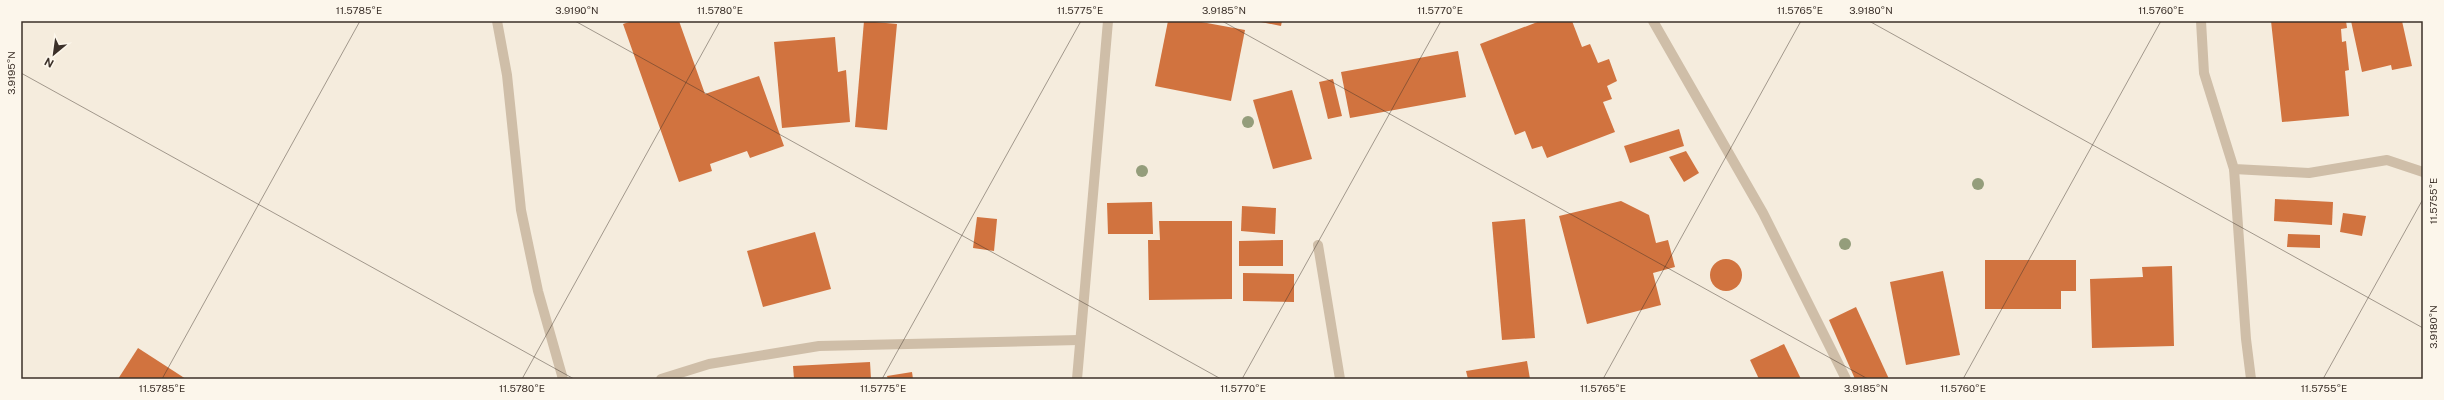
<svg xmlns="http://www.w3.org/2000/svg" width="2444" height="400" viewBox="0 0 2444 400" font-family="'Public Sans',sans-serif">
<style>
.building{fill:#d1733f}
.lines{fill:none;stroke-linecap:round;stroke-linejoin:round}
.minor{stroke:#cfbea8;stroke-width:10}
.tree{fill:#949d7b}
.ticks{fill:none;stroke:#3b3029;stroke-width:1;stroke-opacity:0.45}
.neatline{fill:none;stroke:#3b3029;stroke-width:1.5}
.ticks-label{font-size:10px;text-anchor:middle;fill:#3b3029}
</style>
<rect width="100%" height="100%" fill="#f5ecdd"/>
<!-- building -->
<g class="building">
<path d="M632 21H679L705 94 759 76 784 146 750 158 747 151 710 164 712 171 679 182 623 24Z"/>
<path d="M864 21 897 24 887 130 855 127Z"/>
<path d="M1168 21H1196L1245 30 1231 101 1155 86Z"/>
<path d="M1256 21H1282L1281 26Z"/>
<path d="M1540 21H1572L1582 47 1590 44 1598 63 1609 59 1617 81 1607 86 1612 99 1603 102 1615 132 1547 158 1542 146 1532 149 1525 131 1515 135 1480 44Z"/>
<path d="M2271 21H2346L2347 28 2341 29 2342 42 2346 41 2349 70 2345 71 2349 116 2282 122Z"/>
<path d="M2351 21H2402L2412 66 2392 70 2391 65 2362 72Z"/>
<path d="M835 37 838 72 846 70 850 122 782 128 774 42Z"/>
<path d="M1458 51 1466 97 1350 118 1341 72Z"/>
<path d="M1333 79 1342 116 1328 119 1319 82Z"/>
<path d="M1292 90 1312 159 1273 169 1253 100Z"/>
<path d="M1679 129 1684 146 1630 163 1624 146Z"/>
<path d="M1686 151 1699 173 1684 182 1669 157Z"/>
<path d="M2275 199 2333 202 2332 225 2274 221Z"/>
<path d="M1621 201 1649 215 1656 243 1668 240 1675 267 1653 273 1661 305 1587 324 1559 216Z"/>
<path d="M1152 202 1153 234H1108L1107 203Z"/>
<path d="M1242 206 1276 208 1275 234 1241 231Z"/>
<path d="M2343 213 2366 216 2362 236 2340 232Z"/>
<path d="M977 217 997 219 994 251 973 248Z"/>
<path d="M1525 219 1535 338 1502 340 1492 222Z"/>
<path d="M1159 221H1232V299L1149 300 1148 240H1160Z"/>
<path d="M815 232 831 289 763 307 747 251Z"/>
<path d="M2288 234 2320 235V248L2287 247Z"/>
<path d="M1283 240V266H1239V241Z"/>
<circle cx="1726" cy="275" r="16"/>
<path d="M1985 260H2076V291H2061V309H1985Z"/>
<path d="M2172 266 2174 346 2092 348 2090 279 2143 277 2142 267Z"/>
<path d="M1943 271 1960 355 1906 365 1890 282Z"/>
<path d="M1243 273 1294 274V302L1243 301Z"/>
<path d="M1856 307 1889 379H1855L1829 320Z"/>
<path d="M1784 344 1801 379H1759L1750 360Z"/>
<path d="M138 348 186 379H118Z"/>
<path d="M1527 361 1530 379H1468L1466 371Z"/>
<path d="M870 362 871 379H794L793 366Z"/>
<path d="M912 372 913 379H888L887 376Z"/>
</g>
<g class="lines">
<!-- minor -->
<g class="minor">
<path d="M497 21 507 75 521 210 538 291 563 379"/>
<path d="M1653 21 1763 213 1846 379"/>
<path d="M2201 21 2204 73 2234 169 2309 173 2387 160 2423 172"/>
<path d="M2234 169 2246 339 2251 379"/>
<path d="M1318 245 1340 379"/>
<path d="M661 379 709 364 819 346 1079 340"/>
<path d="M1077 379 1108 21"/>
</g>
</g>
<!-- trees -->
<g class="tree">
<circle cx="1248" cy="122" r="6"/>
<circle cx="1142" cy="171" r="6"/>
<circle cx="1978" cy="184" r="6"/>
<circle cx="1845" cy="244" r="6"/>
</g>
<!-- ticks -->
<path class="ticks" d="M575 21 1221 379M1222 21 1868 379M1869 21 2423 328M21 73 574 379M162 379 360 21M522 379 720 21M882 379 1081 21M1242 379 1441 21M1603 379 1801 21M1963 379 2161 21M2323 379 2423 199"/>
<!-- border -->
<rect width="2444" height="400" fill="none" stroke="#fcf6eb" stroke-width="44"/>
<!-- north arrow -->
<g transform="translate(54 54) rotate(209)" stroke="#fcf6eb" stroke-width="3" paint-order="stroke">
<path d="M0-3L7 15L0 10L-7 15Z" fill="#3b3029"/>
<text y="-6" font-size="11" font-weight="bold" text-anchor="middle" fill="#3b3029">N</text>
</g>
<rect x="22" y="22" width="2400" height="356" class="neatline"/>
<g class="ticks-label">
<text x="359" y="14">11.5785°E</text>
<text x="577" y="14">3.9190°N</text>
<text x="720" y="14">11.5780°E</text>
<text x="1080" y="14">11.5775°E</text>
<text x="1224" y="14">3.9185°N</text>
<text x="1440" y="14">11.5770°E</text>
<text x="1800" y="14">11.5765°E</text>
<text x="1871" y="14">3.9180°N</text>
<text x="2161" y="14">11.5760°E</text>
<text transform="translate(11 73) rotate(-90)" y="4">3.9195°N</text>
<text transform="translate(2433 201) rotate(-90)" y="4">11.5755°E</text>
<text transform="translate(2433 327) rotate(-90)" y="4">3.9180°N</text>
<text x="162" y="392">11.5785°E</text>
<text x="522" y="392">11.5780°E</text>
<text x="883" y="392">11.5775°E</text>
<text x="1243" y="392">11.5770°E</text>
<text x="1603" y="392">11.5765°E</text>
<text x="1866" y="392">3.9185°N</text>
<text x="1963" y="392">11.5760°E</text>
<text x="2324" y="392">11.5755°E</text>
</g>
</svg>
